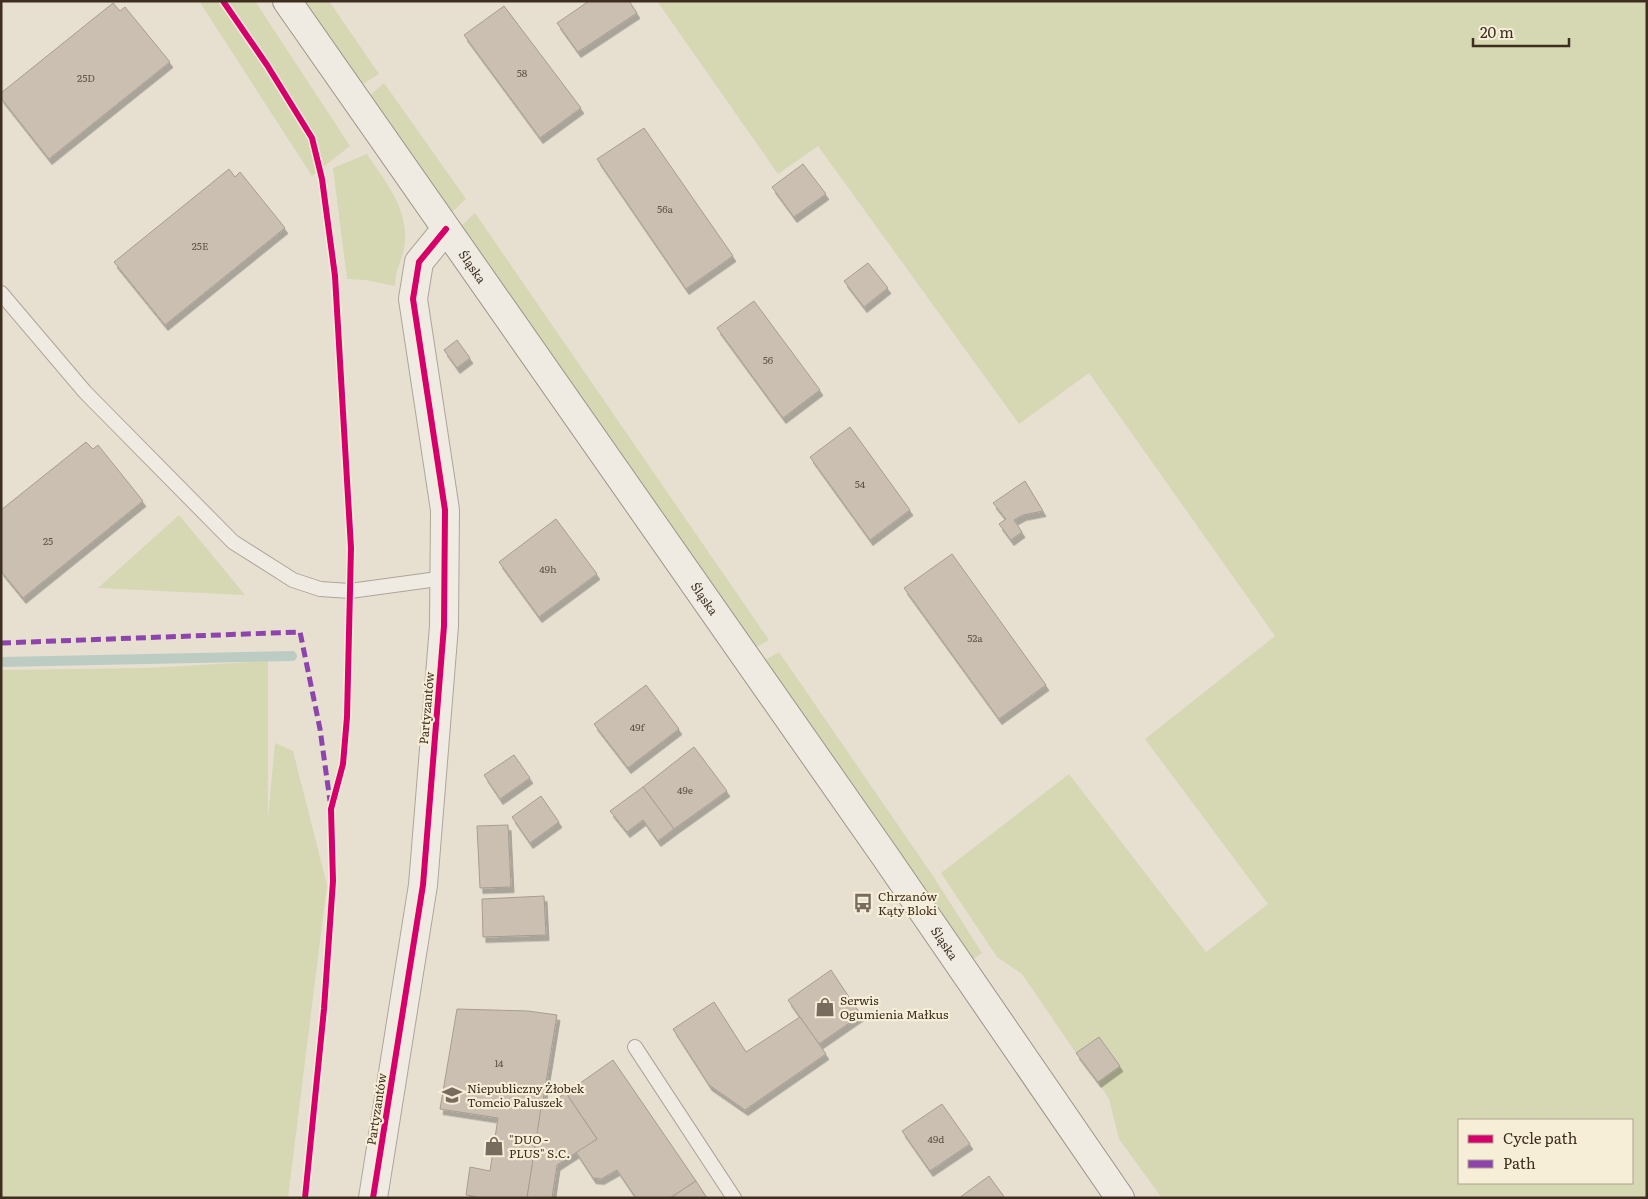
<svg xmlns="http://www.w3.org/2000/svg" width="1648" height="1199" viewBox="0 0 1648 1199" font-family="Literata,serif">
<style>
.green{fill:#d6d7b3;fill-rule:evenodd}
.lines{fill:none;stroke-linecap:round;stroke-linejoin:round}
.stream{stroke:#bcccc2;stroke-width:10}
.building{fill:#cbbfb2;stroke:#a89c90;filter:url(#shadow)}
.lane-casing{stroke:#ada599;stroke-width:16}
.street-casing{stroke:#ada599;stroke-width:30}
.secondary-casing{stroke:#9c958a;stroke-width:30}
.lane{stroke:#efebe3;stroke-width:14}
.street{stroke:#efebe3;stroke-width:28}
.secondary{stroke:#efebe3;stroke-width:28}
.quiet{stroke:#8e44ad;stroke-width:5;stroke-dasharray:10 5;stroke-linecap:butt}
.cycleway-casing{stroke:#f7eed8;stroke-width:9}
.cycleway{stroke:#d6006c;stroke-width:6}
.labels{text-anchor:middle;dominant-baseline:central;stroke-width:4.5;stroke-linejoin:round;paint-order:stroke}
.number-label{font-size:10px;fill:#605244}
.street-label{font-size:12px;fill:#3d2e20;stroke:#f7eed8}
.poi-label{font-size:12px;fill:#3d2e20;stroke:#f7eed8;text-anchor:start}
</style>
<defs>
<filter id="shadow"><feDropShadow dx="3" dy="5.5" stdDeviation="0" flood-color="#0004"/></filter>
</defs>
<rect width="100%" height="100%" fill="#e7e0d1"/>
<!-- green -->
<g class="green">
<path d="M199 1H255L350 146 312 176Z"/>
<path d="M301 1H329L379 74 360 86Z"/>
<path d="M657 1H1647V1198H1162L1119 1139 1109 1099 1098 1082 1120 1066 1099 1037 1076 1053 1022 974 997 957 941 873 1069 774 1206 952 1268 904 1145 739 1275 636 1089 373 1019 424 818 146 778 174ZM1459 1120H1632V1183H1459Z"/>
<path d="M384 83 466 199 449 215 367 98Z"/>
<path d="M367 154C386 183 411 211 404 249 401 263 395 270 395 286L366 280 347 279 333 168Z"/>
<path d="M475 213 769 640 753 649 460 227Z"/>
<path d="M179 515 245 595 98 588Z"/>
<path d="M779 652 935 879 982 953 972 960 763 661Z"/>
<path d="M268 661V818L275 743 293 751 327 885 288 1198H1V670L149 668Z"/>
</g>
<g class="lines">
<!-- stream -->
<path class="stream" d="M1 662 292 656"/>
</g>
<!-- building -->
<g class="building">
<path d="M589 1H629L637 13 578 52 557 23Z"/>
<path d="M113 3 120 11 125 7 170 62 49 159 1 98V93Z"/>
<path d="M504 6 581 108 540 138 464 35Z"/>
<path d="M644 128 733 256 686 289 597 159Z"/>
<path d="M803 164 826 194 794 217 772 187Z"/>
<path d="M229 169 235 177 240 172 285 228 165 325 114 262Z"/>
<path d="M868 263 888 288 864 307 844 281Z"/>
<path d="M754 301 820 390 783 418 717 328Z"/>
<path d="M457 340 470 358 457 368 444 350Z"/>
<path d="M850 427 910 510 870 540 810 457Z"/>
<path d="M86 442 93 449 98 445 143 501 23 598 1 571V510Z"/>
<path d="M1025 481 1043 511 1023 515 1014 520 1022 532 1011 540 999 524 1006 519 993 503Z"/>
<path d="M556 519 597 574 539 617 499 562Z"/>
<path d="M952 554 1046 685 999 719 904 588Z"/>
<path d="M646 685 679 729 628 768 594 724Z"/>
<path d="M694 747 727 791 674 829 643 787Z"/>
<path d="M514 755 530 778 500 799 484 775Z"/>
<path d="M643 787 674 829 658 841 643 820 627 832 610 811Z"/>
<path d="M541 796 559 822 530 843 512 817Z"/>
<path d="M508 825 511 887 480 888 477 826Z"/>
<path d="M544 896 546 935 483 937 482 899Z"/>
<path d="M831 970 861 1015 819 1044 788 1000Z"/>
<path d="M714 1002 746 1052 800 1017 826 1054 745 1110 709 1085 673 1029Z"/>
<path d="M457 1009 528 1011 557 1015 527 1198H482L466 1195 470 1167 490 1171 498 1118 440 1109Z"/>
<path d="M1099 1037 1120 1066 1098 1082 1076 1053Z"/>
<path d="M613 1060 696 1181 670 1198H636L617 1170 601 1179 593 1178 576 1152 597 1139 566 1093Z"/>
<path d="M566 1093 597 1139 557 1165 552 1198H527L541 1108Z"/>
<path d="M942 1104 970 1144 930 1171 902 1131Z"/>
<path d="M989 1176 1005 1198H959Z"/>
<path d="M696 1181 707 1198H670Z"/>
</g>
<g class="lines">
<defs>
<g id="lane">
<path d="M1 293 85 392 233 542 293 580 320 589 350 591 445 578"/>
<path d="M635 1047 734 1198"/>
</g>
<path id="street" d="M373 1198 423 885 444 626 445 510 413 299 419 262 446 229"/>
<g id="secondary">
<path id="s1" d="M287 1 885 856 1120 1198"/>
</g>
</defs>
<!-- lane casing -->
<use href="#lane" class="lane-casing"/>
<!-- street casing -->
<use href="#street" class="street-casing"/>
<!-- secondary casing -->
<use href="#secondary" class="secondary-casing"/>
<!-- lane -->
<use href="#lane" class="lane"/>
<!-- street -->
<use href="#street" class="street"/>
<!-- secondary -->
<use href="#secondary" class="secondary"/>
<!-- quiet -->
<path class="quiet" d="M1 643 300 632 320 729 330 801"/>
<defs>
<g id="cycleway">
<path d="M223 1 267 65 312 138 322 179 335 276 351 548 347 717 343 764 331 809 333 881 324 1009 305 1198"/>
<path d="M373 1198 423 885 444 626 445 510 413 299 419 262 446 229"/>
</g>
</defs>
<!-- cycleway casing -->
<use href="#cycleway" class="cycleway-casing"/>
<!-- cycleway -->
<use href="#cycleway" class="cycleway"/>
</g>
<!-- icons -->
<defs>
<symbol id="bus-bare" viewBox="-9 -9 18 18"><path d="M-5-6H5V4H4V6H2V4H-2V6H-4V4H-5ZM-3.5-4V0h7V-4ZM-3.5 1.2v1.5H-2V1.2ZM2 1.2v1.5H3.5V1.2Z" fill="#786c5e" stroke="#f7eed8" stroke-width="2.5" paint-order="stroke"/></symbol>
<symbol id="shop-bare" viewBox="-9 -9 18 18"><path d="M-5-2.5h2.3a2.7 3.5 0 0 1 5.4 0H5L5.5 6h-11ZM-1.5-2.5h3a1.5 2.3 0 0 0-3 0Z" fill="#786c5e" stroke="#f7eed8" stroke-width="2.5" paint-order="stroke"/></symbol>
<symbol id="school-bare" viewBox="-9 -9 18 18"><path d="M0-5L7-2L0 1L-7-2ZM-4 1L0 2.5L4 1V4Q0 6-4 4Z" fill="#786c5e" stroke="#f7eed8" stroke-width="2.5" paint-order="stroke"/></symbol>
</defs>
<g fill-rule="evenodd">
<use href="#bus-bare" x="849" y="889" width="28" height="28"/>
<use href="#shop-bare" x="811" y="993" width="28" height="28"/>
<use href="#school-bare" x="438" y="1081" width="28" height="28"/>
<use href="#shop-bare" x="480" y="1132" width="28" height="28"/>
</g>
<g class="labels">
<!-- number labels -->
<g class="number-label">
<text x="522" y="72">58</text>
<text x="86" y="77">25D</text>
<text x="665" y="208">56a</text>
<text x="200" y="245">25E</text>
<text x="768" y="359">56</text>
<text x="860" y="483">54</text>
<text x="48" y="540">25</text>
<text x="548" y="568">49h</text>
<text x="975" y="637">52a</text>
<text x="637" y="726">49f</text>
<text x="685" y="789">49e</text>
<text x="499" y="1062">14</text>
<text x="936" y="1138">49d</text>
</g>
<!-- street labels -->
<g class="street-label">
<text stroke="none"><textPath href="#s1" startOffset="324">Śląska</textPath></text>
<text stroke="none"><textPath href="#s1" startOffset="729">Śląska</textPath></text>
<text transform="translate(426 708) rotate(-85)">Partyzantów</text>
<text stroke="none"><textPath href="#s1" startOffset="1149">Śląska</textPath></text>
<text transform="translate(376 1109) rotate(-81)">Partyzantów</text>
</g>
<!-- poi labels -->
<g class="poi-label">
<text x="878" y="896">Chrzanów<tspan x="878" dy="14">Kąty Bloki</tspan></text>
<text x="840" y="1000">Serwis<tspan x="840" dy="14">Ogumienia Małkus</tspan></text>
<text x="467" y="1088">Niepubliczny Żłobek<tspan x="467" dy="14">Tomcio Paluszek</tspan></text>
<text x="509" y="1139">"DUO -<tspan x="509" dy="14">PLUS" S.C.</tspan></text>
</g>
</g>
<!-- border -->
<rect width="1648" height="1199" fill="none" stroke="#3d2e20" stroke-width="5"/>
<!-- legend -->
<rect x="1458" y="1119" width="175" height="65" fill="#f7eed8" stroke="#ada18e"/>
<rect x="1468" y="1135" width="25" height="8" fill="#d6006c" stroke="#ada18e"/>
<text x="1503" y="1144" font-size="15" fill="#3d2e20">Cycle path</text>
<rect x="1468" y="1160" width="25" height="8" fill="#8e44ad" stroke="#ada18e"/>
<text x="1503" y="1169" font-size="15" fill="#3d2e20">Path</text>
<!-- scale -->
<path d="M1473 38v8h96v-8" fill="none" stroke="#3d2e20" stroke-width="2.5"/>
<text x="1480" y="38" font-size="15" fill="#3d2e20" stroke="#f7eed8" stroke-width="4" paint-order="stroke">20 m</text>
</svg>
